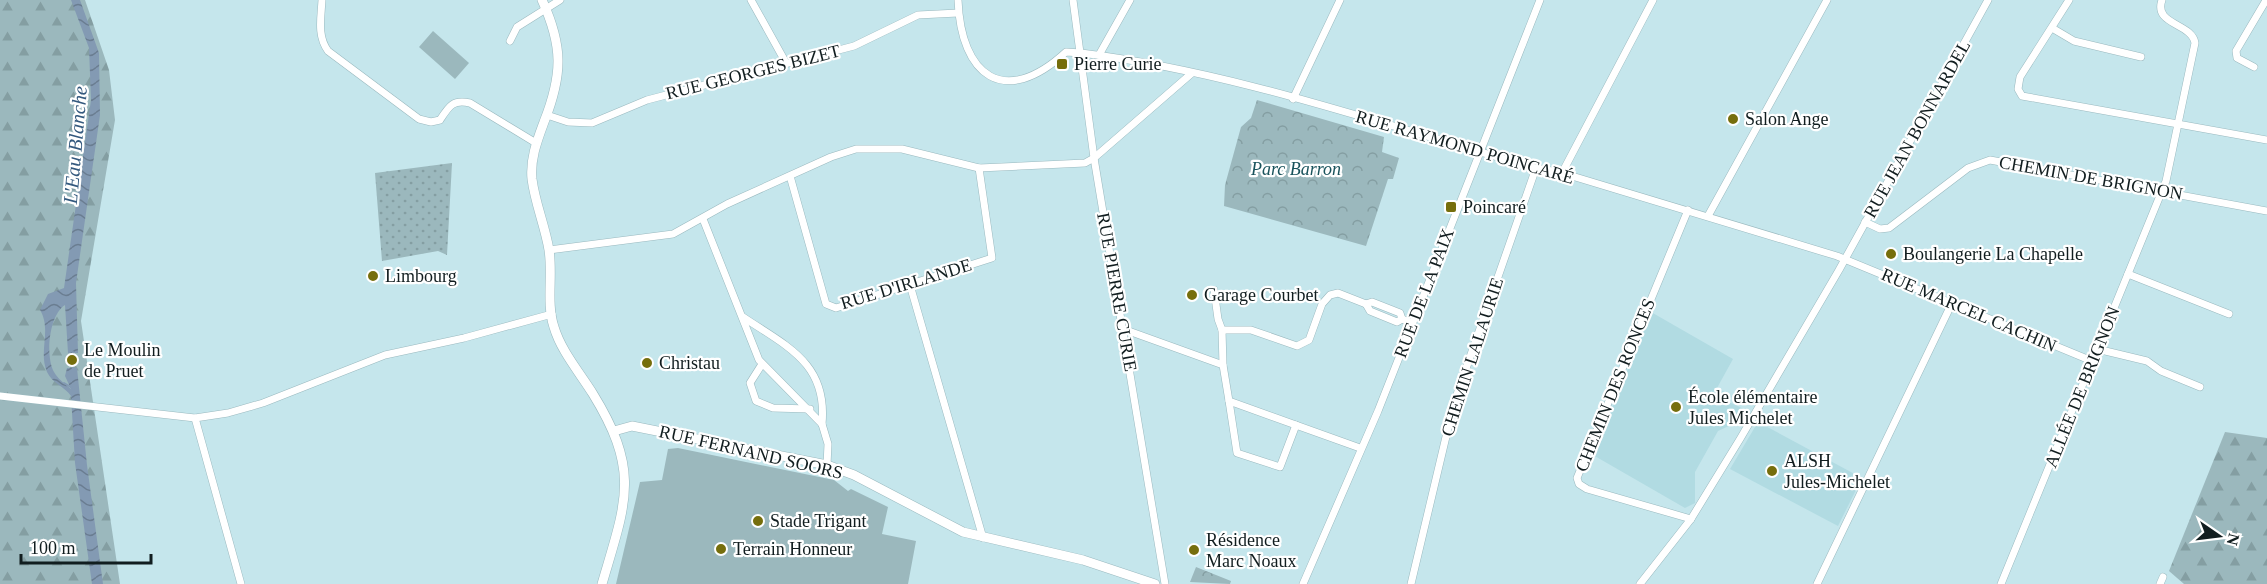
<svg xmlns="http://www.w3.org/2000/svg" width="2267" height="584" viewBox="0 0 2267 584" font-family="Georgia,serif">
<style>
.built{fill:#b1dbe2}
.grass{fill:url(#grass-dots)}
.forest{fill:url(#forest-firs)}
.park{fill:url(#park-crowns)}
.garden{fill:#9bb8bd}
.water{fill:url(#water-waves)}
.lines{fill:none;stroke-linecap:round;stroke-linejoin:round}
.stream{stroke:#839ab3;stroke-width:2}
.street-casing{stroke:#9ab9bf;stroke-width:8}
.secondary-casing{stroke:#9ab9bf;stroke-width:10}
.street{stroke:#fff;stroke-width:7}
.secondary{stroke:#fff;stroke-width:9}
.poi-dot{fill:#766e0c;stroke:#fff;stroke-width:2}
.labels{text-anchor:middle;dominant-baseline:central;stroke-width:4.5;stroke-linejoin:round;paint-order:stroke}
.poi-label{font-size:18px;fill:#111d1f;stroke:#fff;text-anchor:start}
.street-label{font-size:18px;fill:#111d1f;stroke:#fff}
.park-label{font-size:18px;font-style:italic;fill:#19535c;stroke:#fff}
.water-label{font-size:20px;font-style:italic;fill:#34597e;stroke:#fff}
</style>
<defs>
<pattern id="grass-dots" width="8" height="8" patternUnits="userSpaceOnUse" patternTransform="scale(1.5)"><rect width="8" height="8" fill="#9bb8bd"/><path d="M2 2h.1M6 6h.1" fill="none" stroke="#849ea2" stroke-width="1.8" stroke-linecap="round"/></pattern>
<pattern id="forest-firs" width="22" height="20" patternUnits="userSpaceOnUse" patternTransform="scale(1.5)"><rect width="22" height="20" fill="#9bb8bd"/><path d="M5 1l3.5 6h-7zM16 11l3.5 6h-7z" fill="#849ea2"/></pattern>
<pattern id="park-crowns" width="20" height="18" patternUnits="userSpaceOnUse" patternTransform="scale(1.5)"><rect width="20" height="18" fill="#9bb8bd"/><path d="M2 6a3 3 0 1 1 6 0M12 15a3 3 0 1 1 6 0" fill="none" stroke="#849ea2"/></pattern>
<pattern id="water-waves" width="16" height="10" patternUnits="userSpaceOnUse" patternTransform="scale(1.5)"><rect width="16" height="10" fill="#839ab3"/><path d="M0 5q4-4 8 0t8 0" fill="none" stroke="#6a7d91"/></pattern>
</defs>
<rect width="100%" height="100%" fill="#c5e6ec"/>
<!-- built -->
<g class="built">
<path d="M1651 312 1733 359 1717 388 1732 396 1729 402 1750 412 1746 418 1718 431 1695 472V503L1685 508 1593 455Z"/>
<path d="M1758 422 1862 478 1838 526 1730 469Z"/>
</g>
<!-- grass -->
<path class="grass" d="M452 163 447 255 438 251 382 261 375 173Z"/>
<!-- forest -->
<g class="forest">
<path d="M0 0H85L109 70 115 120 81 321 120 584H0Z"/>
<path d="M2225 432 2267 438V584H2184L2169 571Z"/>
</g>
<!-- park -->
<g class="park">
<path d="M1257 100 1384 137 1382 152 1399 158 1393 179H1388L1366 246 1224 206 1225 185 1241 127 1251 118Z"/>
<path d="M1196 567 1231 581 1230 584 1190 582Z"/>
</g>
<!-- garden -->
<g class="garden">
<path d="M433 31 469 63 455 79 419 47Z"/>
<path d="M678 448 834 480 848 491 851 489 888 507 882 534 916 541 908 584H616L640 482 662 480 668 449Z"/>
</g>
<!-- water -->
<path class="water" d="M71 0H80L99 53 100 115 76 283 78 353H68L65 305C49 315 45 356 54 372 58 379 65 384 71 389L65 376 67 368H77L87 465 103 584H92L75 463 71 396C65 387 52 383 47 372 38 351 52 330 40 310L48 294 64 288 91 100 89 48Z"/>
<g class="lines">
<!-- stream -->
<g class="stream">
<path d="M73 352V370"/>
<path d="M64 383 74 389"/>
</g>
<defs>
<g id="street">
<path d="M322 0C321 18 317 36 328 51L419 119 431 122 440 120C449 106 453 99 470 103L536 143"/>
<path d="M751 0 786 63"/>
<path d="M958 0C961 76 1004 109 1066 52L1081 53C1236 72 1386 126 1536 168L1562 173 1837 256 2092 361"/>
<path d="M1073 0 1094 158 1165 584"/>
<path d="M2069 0 2020 77 2018 89 2022 96 2267 140"/>
<path d="M2052 28 2074 41 2141 57"/>
<path d="M510 41 517 27 560 0"/>
<path d="M1099 55 1130 0"/>
<path d="M2254 67 2237 58 2236 51 2265 2"/>
<path d="M1293 99 1340 0"/>
<path d="M547 115 568 122 592 123 647 100 854 46 918 15 958 13"/>
<path d="M1562 173 1653 0"/>
<path d="M790 176 826 304 836 308 992 258 979 168"/>
<path d="M1688 210 1577 478 1579 484 1587 489 1691 519"/>
<path d="M1708 216 1827 0"/>
<path d="M703 219 759 360 822 424 828 444 827 465"/>
<path d="M1865 222 1880 229 1889 228 1968 168 1990 160 2267 211"/>
<path d="M549 250 673 234 727 204 831 157 856 149H902L979 168 1085 163 1094 158 1192 73"/>
<path d="M2128 274 2229 314"/>
<path d="M910 285 983 538"/>
<path d="M1214 290 1218 319 1222 330H1251L1297 346 1309 340 1322 304 1330 295 1338 293 1366 304 1372 302 1400 313 1402 319"/>
<path d="M1366 304 1370 311 1397 322 1402 319 1412 323"/>
<path d="M743 317C786 346 828 363 822 424"/>
<path d="M1123 329 1223 365 1229 401 1360 448"/>
<path d="M1222 330 1223 365"/>
<path d="M2097 349 2147 361 2161 371 2200 387"/>
<path d="M762 364 750 383 756 401 773 408 810 409"/>
<path d="M0 396 195 418 228 413 263 403 385 355 464 338 552 314"/>
<path d="M1229 401 1237 453 1280 467 1296 425"/>
<path d="M195 418 241 584"/>
<path d="M1303 584 1378 411 1540 0"/>
<path d="M1411 584 1454 403 1536 168"/>
<path d="M1640 584 1691 519 1740 439 1839 270 1988 0"/>
<path d="M1817 584 1952 303"/>
<path d="M2001 584 2166 181 2195 43C2192 23 2153 25 2162 0"/>
<path d="M2160 584 2163 577"/>
</g>
<g id="secondary">
<path d="M542 0C563 46 563 74 544 122 537 141 530 159 532 179 535 203 545 226 549 250 553 275 546 303 554 327 561 351 580 373 593 394 641 472 626 502 602 584"/>
<path d="M614 431 632 426 827 465 854 475 963 532 1083 560 1155 584"/>
</g>
</defs>
<!-- street casing -->
<use href="#street" class="street-casing"/>
<!-- secondary casing -->
<use href="#secondary" class="secondary-casing"/>
<!-- street -->
<use href="#street" class="street"/>
<!-- secondary -->
<use href="#secondary" class="secondary"/>
</g>
<!-- markers -->
<g class="poi-dot">
<rect x="1056" y="58" width="12" height="12" rx="3"/>
<circle cx="1733" cy="119" r="6"/>
<rect x="1445" y="201" width="12" height="12" rx="3"/>
<circle cx="1891" cy="254" r="6"/>
<circle cx="373" cy="276" r="6"/>
<circle cx="1192" cy="295" r="6"/>
<circle cx="72" cy="360" r="6"/>
<circle cx="647" cy="363" r="6"/>
<circle cx="1676" cy="407" r="6"/>
<circle cx="1772" cy="471" r="6"/>
<circle cx="758" cy="521" r="6"/>
<circle cx="721" cy="549" r="6"/>
<circle cx="1194" cy="550" r="6"/>
</g>
<g class="labels">
<!-- poi labels -->
<g class="poi-label">
<text x="1074" y="64">Pierre Curie</text>
<text x="1745" y="119">Salon Ange</text>
<text x="1463" y="207">Poincaré</text>
<text x="1903" y="254">Boulangerie La Chapelle</text>
<text x="385" y="276">Limbourg</text>
<text x="1204" y="295">Garage Courbet</text>
<text x="84" y="350">Le Moulin<tspan x="84" dy="21">de Pruet</tspan></text>
<text x="659" y="363">Christau</text>
<text x="1688" y="397">École élémentaire<tspan x="1688" dy="21">Jules Michelet</tspan></text>
<text x="1784" y="461">ALSH<tspan x="1784" dy="21">Jules-Michelet</tspan></text>
<text x="770" y="521">Stade Trigant</text>
<text x="1206" y="540">Résidence<tspan x="1206" dy="21">Marc Noaux</tspan></text>
<text x="733" y="549">Terrain Honneur</text>
</g>
<!-- street labels -->
<g class="street-label">
<text transform="translate(753 72) rotate(-14)">RUE GEORGES BIZET</text>
<text transform="translate(1917 129) rotate(-61)">RUE JEAN BONNARDEL</text>
<text transform="translate(1465 147) rotate(16)">RUE RAYMOND POINCARÉ</text>
<text transform="translate(2091 178) rotate(10)">CHEMIN DE BRIGNON</text>
<text transform="translate(906 284) rotate(-17)">RUE D'IRLANDE</text>
<text transform="translate(1117 292) rotate(80)">RUE PIERRE CURIE</text>
<text transform="translate(1424 293) rotate(-69)">RUE DE LA PAIX</text>
<text transform="translate(1969 310) rotate(23)">RUE MARCEL CACHIN</text>
<text transform="translate(1472 357) rotate(-72)">CHEMIN LALAURIE</text>
<text transform="translate(1615 385) rotate(-68)">CHEMIN DES RONCES</text>
<text transform="translate(2082 387) rotate(-68)">ALLÉE DE BRIGNON</text>
<text transform="translate(751 452) rotate(13)">RUE FERNAND SOORS</text>
</g>
<!-- park labels -->
<g class="park-label">
<text x="1296" y="169">Parc Barron</text>
</g>
<!-- water labels -->
<g class="water-label">
<text transform="translate(75 145) rotate(-85)">L'Eau Blanche</text>
</g>
</g>
<!-- north arrow -->
<g transform="translate(2219 536) rotate(104)" stroke="#ffffff" stroke-width="4.5" paint-order="stroke">
<path d="M0-4.5L10 22L0 15L-10 22Z" fill="#111d1f"/>
<text y="-9" font-size="16" font-weight="bold" text-anchor="middle" fill="#111d1f">N</text>
</g>
<!-- scale -->
<path d="M21 554v9h130v-9" fill="none" stroke="#111d1f" stroke-width="3"/>
<text x="30" y="554" font-size="18" fill="#111d1f" stroke="#ffffff" stroke-width="4.5" paint-order="stroke">100 m</text>
</svg>
